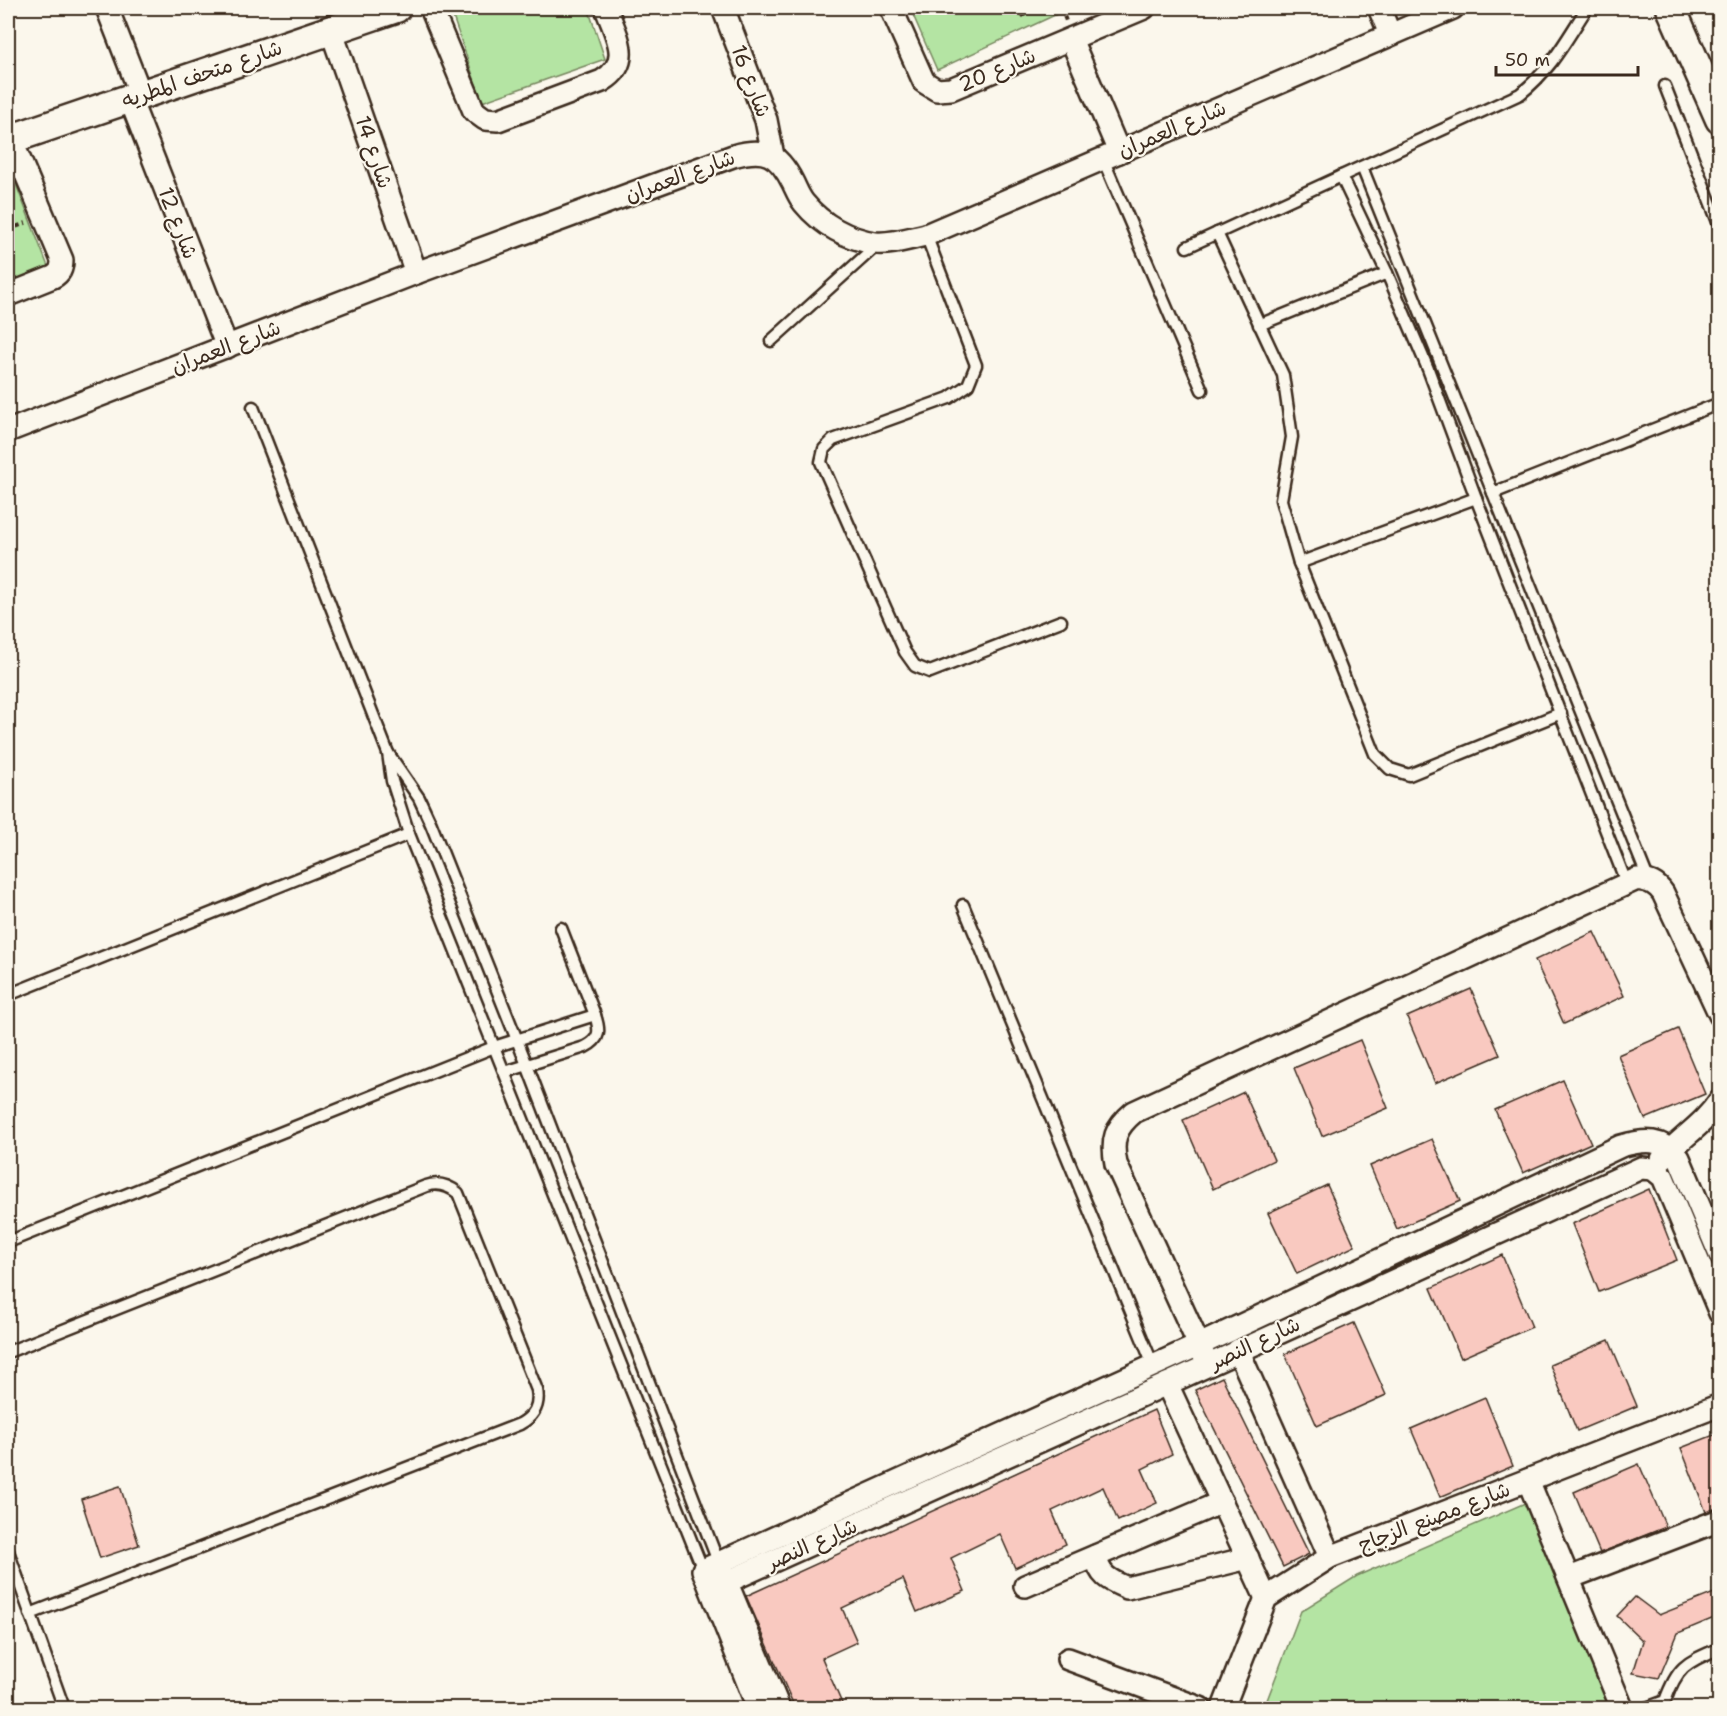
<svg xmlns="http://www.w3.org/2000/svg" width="1727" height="1716" viewBox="0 0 1727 1716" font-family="'Shantell Sans','Playpen Sans Arabic',sans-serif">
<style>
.green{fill:#b4e4a3;stroke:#788760;stroke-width:1.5}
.building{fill:#f9c9c0;stroke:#3b2a1e;stroke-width:1.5}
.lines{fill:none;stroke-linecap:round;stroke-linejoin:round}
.lane-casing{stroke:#3b2a1e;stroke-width:15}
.street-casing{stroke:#3b2a1e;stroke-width:26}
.secondary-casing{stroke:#3b2a1e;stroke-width:33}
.path{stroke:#3b2a1e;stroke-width:4;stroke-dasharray:4.5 4.5;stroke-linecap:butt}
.lane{stroke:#fbf7ec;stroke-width:10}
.street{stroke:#fbf7ec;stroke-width:21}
.secondary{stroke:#fbf7ec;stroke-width:28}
.labels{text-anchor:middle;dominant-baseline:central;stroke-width:4.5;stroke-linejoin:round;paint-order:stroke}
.street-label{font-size:21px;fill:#3b2a1e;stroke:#fbf7ec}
</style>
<rect width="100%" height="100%" fill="#fbf7ec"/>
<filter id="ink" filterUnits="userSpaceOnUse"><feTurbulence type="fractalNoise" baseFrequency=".0167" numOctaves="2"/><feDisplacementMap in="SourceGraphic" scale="12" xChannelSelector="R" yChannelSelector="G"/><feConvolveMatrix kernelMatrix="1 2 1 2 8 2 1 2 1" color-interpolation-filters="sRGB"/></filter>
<g filter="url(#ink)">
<!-- green -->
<g class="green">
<path d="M450 8H588L605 59 482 102Z"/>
<path d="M910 8H1070L937 70Z"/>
<path d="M8 164 49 269 8 285Z"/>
<path d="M1532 1500 1618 1708H1264L1301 1611 1357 1576Z"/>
</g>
<!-- building -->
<g class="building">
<path d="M1594 932 1624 996 1564 1024 1535 960Z"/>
<path d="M1471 989 1500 1055 1435 1083 1407 1017Z"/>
<path d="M1678 1029 1705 1094 1645 1119 1618 1055Z"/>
<path d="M1360 1040 1388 1108 1322 1136 1294 1068Z"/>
<path d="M1563 1080 1591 1143 1523 1173 1495 1110Z"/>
<path d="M1244 1092 1274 1160 1213 1189 1183 1120Z"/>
<path d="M1432 1139 1460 1201 1397 1229 1370 1166Z"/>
<path d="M1327 1185 1355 1246 1297 1274 1268 1213Z"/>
<path d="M1649 1189 1677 1260 1599 1292 1572 1224Z"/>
<path d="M1502 1255 1532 1327 1461 1358 1431 1288Z"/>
<path d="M1354 1323 1386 1395 1317 1426 1285 1354Z"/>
<path d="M1609 1340 1637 1406 1577 1431 1550 1365Z"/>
<path d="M1222 1377 1309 1554 1283 1567 1195 1390Z"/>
<path d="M1485 1397 1513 1466 1440 1497 1411 1429Z"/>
<path d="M1154 1410 1172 1454 1142 1469 1157 1503 1118 1521 1103 1487 1052 1511 1066 1544 1015 1568 1000 1534 951 1558 965 1591 917 1612 903 1579 842 1608 857 1642 822 1658 844 1708H795L746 1596Z"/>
<path d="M1719 1433V1508L1706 1512 1681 1448Z"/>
<path d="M1639 1464 1666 1527 1600 1553 1574 1492Z"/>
<path d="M120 1486 139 1545 100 1558 81 1499Z"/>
<path d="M1719 1591V1616L1678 1633 1659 1678 1633 1673 1643 1641 1617 1616 1635 1597 1659 1615Z"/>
</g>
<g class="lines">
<defs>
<g id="lane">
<path d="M1665 86 1720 227"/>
<path d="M1103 159 1202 390"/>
<path d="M1362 167 1649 881"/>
<path d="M1341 176 1387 273 1428 369 1476 498 1626 882"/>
<path d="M1217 233 1283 375 1292 437 1281 500 1299 563 1375 754 1390 769 1409 775 1561 713"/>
<path d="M926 235 976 365 968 385 949 398 833 440 824 449 821 462 905 652 915 666 930 672 1061 621"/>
<path d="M1187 247 1520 94C1551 70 1566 40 1587 8"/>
<path d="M1259 325 1387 273"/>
<path d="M771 341 877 245"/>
<path d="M253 407 388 753 392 781 409 834 703 1570"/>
<path d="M1493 493 1720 403"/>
<path d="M1299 563 1476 498"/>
<path d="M388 753 419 798 431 824 527 1065 719 1564"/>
<path d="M963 905 1153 1365"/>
<path d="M8 995 409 834"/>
<path d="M505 1072 585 1047C601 1039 600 1030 595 1015L561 928"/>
<path d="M8 1242 494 1047 595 1015"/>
<path d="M8 1352 426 1186C438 1182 448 1185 458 1193L537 1390C540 1406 534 1416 520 1424L30 1614"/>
<path d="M8 1551 64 1708"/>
<path d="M1646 1708 1665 1701C1678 1665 1686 1663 1720 1648"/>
</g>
<g id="street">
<path d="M107 8 141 95"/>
<path d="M431 8 474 111 485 119 498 120 602 81C634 62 616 36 606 8"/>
<path d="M723 8 766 120 773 156"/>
<path d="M891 8 924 82 937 90 951 89 1144 8"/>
<path d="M1379 8 1390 34"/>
<path d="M331 30 416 273"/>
<path d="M1071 39 1119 152"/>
<path d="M130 99 227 347"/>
<path d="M8 295 53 277C60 273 62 269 62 260L11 139"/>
<path d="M8 431 416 273 733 156C765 147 778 153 793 183 796 189 799 197 804 203 822 225 848 239 875 243 890 245 911 238 926 235L1453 8"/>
<path d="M1662 1159C1680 1138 1704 1125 1720 1100"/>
<path d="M1238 1350 1330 1557"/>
<path d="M1204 1356 1116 1164C1111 1140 1115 1128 1134 1112L1637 879C1650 881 1656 883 1663 893L1720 1015"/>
<path d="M1167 1384 1266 1598"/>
<path d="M1528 1480 1622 1708"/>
<path d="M1096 1556C1099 1576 1109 1580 1127 1588L1248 1558"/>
<path d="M722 1571 779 1708"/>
<path d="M1569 1578 1720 1520"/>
<path d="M1025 1586 1222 1502"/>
<path d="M711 1589 1167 1384 1641 1168 1653 1169 1663 1177 1720 1313"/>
<path d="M1068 1659 1200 1708"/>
<path d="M758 1708 703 1570 1199 1345 1621 1146C1646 1139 1661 1138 1679 1158L1720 1255"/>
<path d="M1223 1708 1266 1598 1330 1557 1720 1405"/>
</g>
<g id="secondary">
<path d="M1671 8 1720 119"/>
<path d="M8 140 396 8"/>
</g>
</defs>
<!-- lane casing -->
<use href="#lane" class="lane-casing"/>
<!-- street casing -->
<use href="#street" class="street-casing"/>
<!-- secondary casing -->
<use href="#secondary" class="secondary-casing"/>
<!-- path -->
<g class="path">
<path d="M1018 8 1021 16 1041 8"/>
<path d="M1061 8 1066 21"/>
<path d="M8 230 26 223"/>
</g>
<!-- lane -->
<use href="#lane" class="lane"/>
<!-- street -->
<use href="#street" class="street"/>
<!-- secondary -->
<use href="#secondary" class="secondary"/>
</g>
</g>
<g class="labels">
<!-- street labels -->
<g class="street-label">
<text transform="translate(997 70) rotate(-23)">شارع 20</text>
<text transform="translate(202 74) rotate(-19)">شارع متحف المطريه</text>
<text transform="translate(751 81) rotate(69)">شارع 16</text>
<text transform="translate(1172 129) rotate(-23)">شارع العمران</text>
<text transform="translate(374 152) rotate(71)">شارع 14</text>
<text transform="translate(680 176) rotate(-20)">شارع العمران</text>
<text transform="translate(178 223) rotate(69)">شارع 12</text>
<text transform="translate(226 347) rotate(-21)">شارع العمران</text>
<text transform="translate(1255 1343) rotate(-25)">شارع النصر</text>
<text transform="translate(1434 1517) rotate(-21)">شارع مصنع الزجاج</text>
<text transform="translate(812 1544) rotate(-24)">شارع النصر</text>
</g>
</g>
<!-- margin -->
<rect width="1727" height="1716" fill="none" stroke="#fbf7ec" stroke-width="30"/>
<rect x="15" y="15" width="1697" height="1686" fill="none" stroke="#3b2a1e" stroke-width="2" filter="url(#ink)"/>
<!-- scale -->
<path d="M1496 66v9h142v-9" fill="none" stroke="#3b2a1e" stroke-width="3"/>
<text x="1505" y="66" font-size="18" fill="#3b2a1e" stroke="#fbf7ec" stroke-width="4.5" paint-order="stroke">50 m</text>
</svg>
